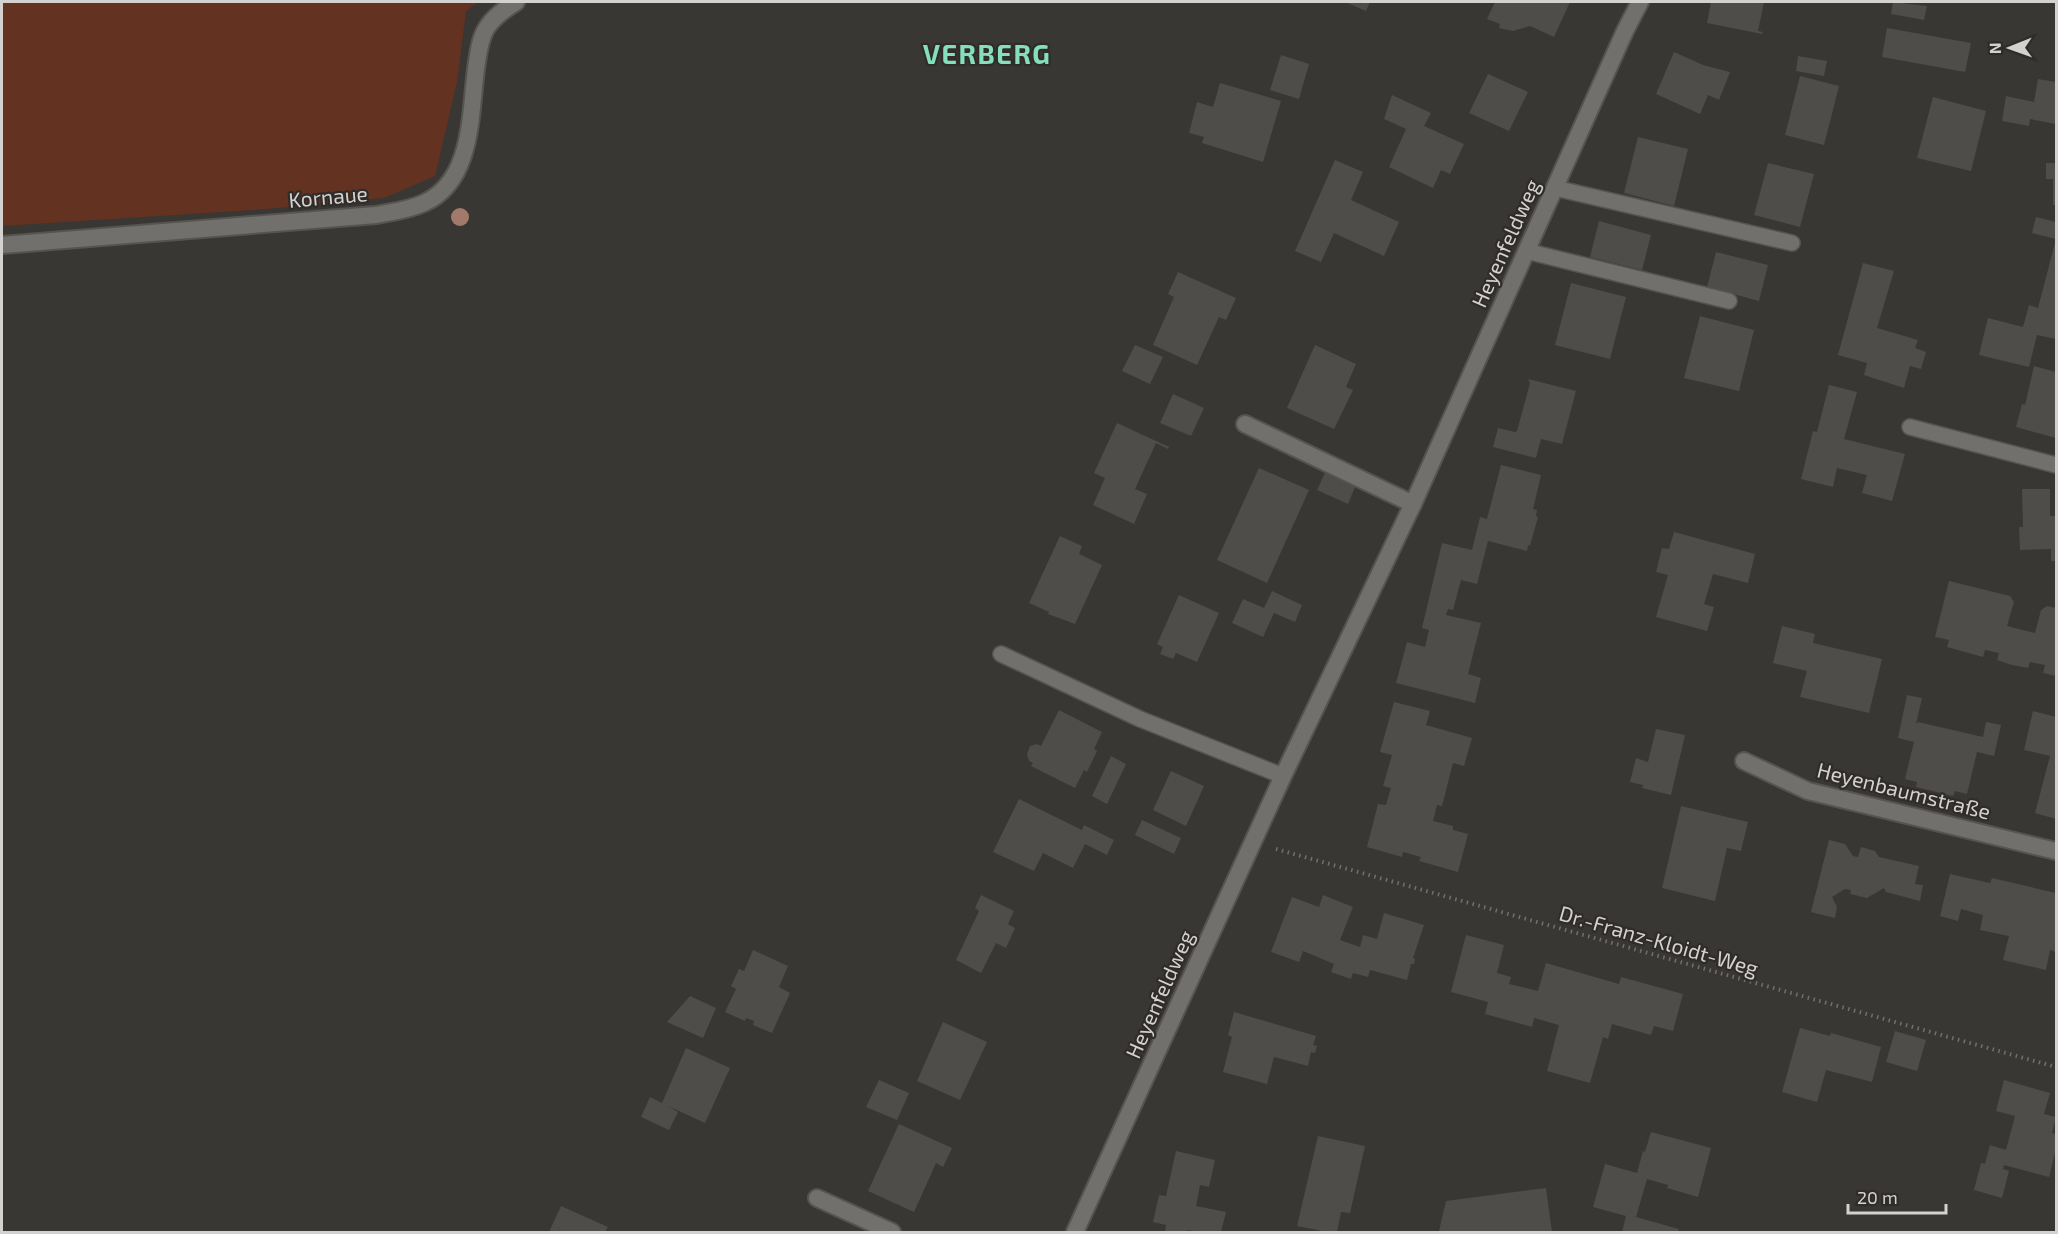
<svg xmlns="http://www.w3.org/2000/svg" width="2058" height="1234" viewBox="0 0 2058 1234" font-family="'Exo 2',sans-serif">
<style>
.green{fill:#633221}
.building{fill:#4e4d49}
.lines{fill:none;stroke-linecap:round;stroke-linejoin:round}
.service-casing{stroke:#565451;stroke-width:18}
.minor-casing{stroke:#565451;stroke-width:20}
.path{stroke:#72706d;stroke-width:4;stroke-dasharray:1.5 4.5;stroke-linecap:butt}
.service{stroke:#72706c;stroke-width:15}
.minor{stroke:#72706c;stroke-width:16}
.tree{fill:#a27a6b}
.labels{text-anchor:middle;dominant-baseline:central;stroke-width:4.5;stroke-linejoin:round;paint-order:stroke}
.street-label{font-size:21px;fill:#d4d2d0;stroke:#2f2c29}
.district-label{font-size:27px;font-weight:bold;letter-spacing:1.5px;fill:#85dfbe;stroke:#2f2c29}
</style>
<rect width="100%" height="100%" fill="#393733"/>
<!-- green -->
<path class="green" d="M2 2H478L466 11 457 82 435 176 384 198 266 209 2 226Z"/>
<!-- building -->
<g class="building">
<path d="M1345 2H1370L1366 11Z"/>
<path d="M1495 2H1570L1554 37 1530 26 1513 31 1499 28 1500 24 1487 19Z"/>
<path d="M1711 2H1764L1758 31 1763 32 1762 34 1707 23Z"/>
<path d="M1893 2 1927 6 1924 20 1891 14Z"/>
<path d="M1887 28 1971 43 1965 72 1882 57Z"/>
<path d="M1674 52 1703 65 1730 72 1719 100 1708 95 1700 114 1656 94Z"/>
<path d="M1281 55 1309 64 1299 99 1270 90Z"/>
<path d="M1798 56 1827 61 1824 76 1796 71Z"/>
<path d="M1488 74 1528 92 1509 131 1469 113Z"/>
<path d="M1800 76 1839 86 1824 145 1785 135Z"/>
<path d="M2038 79 2056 82V124L2030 119 2029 126 2002 121 2006 96 2034 102Z"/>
<path d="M1220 83 1281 101 1263 162 1202 143 1204 137 1189 133 1197 102 1213 107Z"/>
<path d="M1392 95 1431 113 1424 126 1464 144 1450 174 1441 170 1433 188 1389 167 1406 129 1384 119Z"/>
<path d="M1933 97 1986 111 1971 171 1917 158Z"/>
<path d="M1638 137 1688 149 1674 206 1624 193Z"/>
<path d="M1335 160 1363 172 1351 200 1399 222 1384 256 1334 233 1321 262 1295 251Z"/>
<path d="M1768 163 1814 174 1800 227 1754 215Z"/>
<path d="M2046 163H2056V205H2053V179H2046Z"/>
<path d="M2036 217 2056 222V339L2037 335 2029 367 1979 355 1988 318 2023 327 2029 305 2038 308 2056 239 2032 233Z"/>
<path d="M1599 221 1651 235 1642 270 1590 257Z"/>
<path d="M1716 252 1768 265 1759 301 1707 287Z"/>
<path d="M1863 263 1894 271 1877 328 1918 340 1915 348 1926 352 1921 369 1910 366 1904 388 1864 375 1867 363 1838 355Z"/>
<path d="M1178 272 1236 298 1226 320 1219 317 1197 365 1153 345 1174 297 1168 294Z"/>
<path d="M1571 283 1626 297 1610 359 1555 345Z"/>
<path d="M1700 316 1754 330 1739 391 1684 378Z"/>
<path d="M1135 345 1163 357 1150 384 1122 371Z"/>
<path d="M1315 345 1356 364 1346 387 1353 390 1334 429 1287 408Z"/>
<path d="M2034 366 2056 372V438L2016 427 2022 404 2025 405Z"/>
<path d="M1528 379 1576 391 1562 444 1541 439 1536 458 1493 447 1498 428 1515 432 1517 431 1530 383Z"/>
<path d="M1829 385 1857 392 1844 439 1905 454 1892 501 1862 493 1867 475 1837 468 1833 487 1801 479 1813 431 1817 432Z"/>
<path d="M1173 394 1204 408 1191 436 1160 423Z"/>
<path d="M1117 423 1169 447 1168 449 1156 443 1135 489 1147 494 1134 524 1093 505 1105 478 1094 473Z"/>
<path d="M1501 465 1541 475 1533 509 1537 510 1536 516 1538 517 1530 546 1528 545 1527 551 1488 541 1477 584 1461 580 1453 610 1448 609 1446 615 1481 623 1468 674 1481 678 1475 703 1396 683 1407 642 1425 647 1429 630 1422 628 1442 543 1472 550 1480 517 1487 519Z"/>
<path d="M1259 468 1309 490 1267 583 1217 560Z"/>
<path d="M1325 473 1355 487 1348 504 1317 490Z"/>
<path d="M2022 489H2050V516H2056V561H2051V549L2020 550 2019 527H2023Z"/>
<path d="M1674 532 1755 554 1748 583 1713 574 1704 604 1714 607 1707 631 1656 617 1668 575 1656 572 1662 548 1669 549Z"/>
<path d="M1060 536 1082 546 1079 554 1102 565 1075 624 1048 614 1049 612 1029 603Z"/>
<path d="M1949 581 2010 596 2014 602 2007 626 2035 633 2041 610 2047 606 2056 608V676L2043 673 2045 665 2030 662 2028 668 2012 665 1997 660 1999 653 1985 650 1983 657 1947 647 1949 640 1935 637Z"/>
<path d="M1272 591 1302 605 1295 622 1274 613 1263 637 1232 623 1243 599 1264 608Z"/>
<path d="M1179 595 1219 613 1197 662 1176 653 1173 659 1160 654 1163 647 1157 644Z"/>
<path d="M1782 626 1815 634 1813 643 1882 659 1869 713 1800 697 1807 671 1773 663Z"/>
<path d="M1907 695 1922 698 1916 724 1918 722 1983 737 1986 722 2001 725 1994 756 1977 752 1967 794 1955 791 1953 796 1916 787 1917 782 1905 779 1914 742 1898 738Z"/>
<path d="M1394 702 1430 711 1426 725 1472 738 1464 766 1453 763 1442 806 1437 805 1433 821 1453 826V830L1468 834 1458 872 1419 861 1421 857 1403 852 1402 857 1367 847 1378 804 1386 805 1391 788 1383 786 1392 755 1380 752Z"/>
<path d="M1059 710 1102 732 1094 749 1097 751 1087 772 1084 770 1075 788 1031 766 1033 763 1029 761 1027 754 1030 746 1037 744 1041 746Z"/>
<path d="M2033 711 2056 717V819L2035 813 2050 756 2024 750Z"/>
<path d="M1656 729 1685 735 1671 795 1642 788 1643 785 1630 782 1636 758 1648 762Z"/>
<path d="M1111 756 1126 764 1107 804 1092 796Z"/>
<path d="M1171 771 1204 786 1186 826 1153 810Z"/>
<path d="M1019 799 1082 830 1084 825 1114 840 1107 855 1085 844 1073 868 1043 853 1034 871 993 852Z"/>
<path d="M1681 806 1748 822 1741 851 1727 848 1715 901 1662 888Z"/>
<path d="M1142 820 1181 838 1174 854 1135 835Z"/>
<path d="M1829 840 1845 844 1853 856 1858 857 1861 847 1875 851 1879 857 1919 866 1915 884 1923 885 1920 901 1886 892 1884 888 1867 898 1850 894 1851 890 1845 889 1832 897 1837 907 1835 918 1811 912Z"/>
<path d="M1950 874 1990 883 1992 878 2056 893V952L2050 950 2046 970 2003 960 2009 936 1980 930 1983 915 1961 909 1958 921 1940 916Z"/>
<path d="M981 895 1014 911 1008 924 1015 928 1006 948 996 943 981 973 956 960 979 911 975 908Z"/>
<path d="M1323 895 1353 907 1340 940 1360 947 1363 935 1377 939 1384 913 1424 925 1413 958 1415 959 1414 964H1411L1407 980 1370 970 1368 977 1353 973 1351 979 1331 972 1334 964 1303 951 1299 962 1271 952 1292 897 1319 907Z"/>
<path d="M1466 935 1504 945 1497 973 1511 977 1509 984 1538 991 1546 963 1619 984 1621 977 1683 994 1673 1031 1654 1026 1651 1035 1612 1024 1608 1039 1603 1037 1590 1083 1547 1071 1559 1025 1534 1018 1532 1027 1485 1014 1488 1002 1451 992Z"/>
<path d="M753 950 788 966 779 987 790 993 772 1033 753 1025 754 1021 746 1018 745 1021 725 1012 736 989 731 986 739 969 744 971Z"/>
<path d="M690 996 716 1008 703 1038 667 1022Z"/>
<path d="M1234 1012 1316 1036 1313 1045 1317 1046 1315 1053 1311 1052 1308 1066 1274 1057 1267 1084 1223 1072 1232 1037 1228 1035Z"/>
<path d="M943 1022 987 1042 960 1100 917 1081Z"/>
<path d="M1800 1028 1830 1036 1831 1033 1881 1047 1872 1082 1826 1070 1817 1102 1782 1092Z"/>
<path d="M1895 1031 1926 1040 1917 1071 1886 1062Z"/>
<path d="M686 1048 730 1068 705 1123 668 1106 678 1112 669 1130 641 1117 650 1097 662 1103Z"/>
<path d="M879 1080 909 1093 897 1120 866 1107Z"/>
<path d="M2004 1080 2050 1093 2044 1114 2056 1117 2052 1133 2056 1134V1149L2049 1177 2004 1165 2003 1169 2009 1171 2002 1198 1974 1190 1981 1163 1985 1164 1990 1145 2006 1150 2015 1116 1996 1111Z"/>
<path d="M899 1124 952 1148 943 1167 936 1163 914 1212 868 1191Z"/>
<path d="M1651 1132 1711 1148 1698 1197 1667 1188 1668 1185 1647 1179 1636 1217 1679 1229 1678 1232H1622L1626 1216 1593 1207 1605 1164 1637 1173 1643 1151 1645 1152Z"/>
<path d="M1318 1136 1365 1146 1350 1213 1341 1212 1337 1232H1327L1297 1226Z"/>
<path d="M1176 1151 1215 1160 1209 1187 1200 1185 1196 1206 1226 1212 1221 1232H1199L1187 1230V1232H1173L1165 1231 1166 1225 1153 1222 1159 1195 1166 1196Z"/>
<path d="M1546 1188 1552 1232 1439 1231 1446 1201Z"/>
<path d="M561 1206 608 1227 605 1232H549Z"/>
</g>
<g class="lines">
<defs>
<g id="service">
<path d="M1555 188 1792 243"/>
<path d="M1526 251 1729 301"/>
<path d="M1910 427 2056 465"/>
<path d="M1001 654 1140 719 1283 776"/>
</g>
<g id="minor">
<path d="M2 245 376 215C392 212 409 210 424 203 473 181 470 114 476 69 478 56 479 41 486 29 493 17 505 9 516 2"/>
<path d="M1245 424 1413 504"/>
<path d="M1744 761 1808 791 2056 851"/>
<path d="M817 1198 892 1232"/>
<path d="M1075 1232 1283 776 1413 504 1625 31 1640 2"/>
</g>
</defs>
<!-- service casing -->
<use href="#service" class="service-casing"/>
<!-- minor casing -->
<use href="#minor" class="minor-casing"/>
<!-- path -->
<path class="path" d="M1276 849 2056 1067"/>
<!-- service -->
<use href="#service" class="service"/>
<!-- minor -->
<use href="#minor" class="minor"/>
</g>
<!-- trees -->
<circle class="tree" cx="460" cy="217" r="9"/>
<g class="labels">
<!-- street labels -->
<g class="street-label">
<text transform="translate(328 196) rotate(-5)">Kornaue</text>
<text transform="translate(1505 243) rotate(-66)">Heyenfeldweg</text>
<text transform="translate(1904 790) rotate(14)">Heyenbaumstraße</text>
<text transform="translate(1659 940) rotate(16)">Dr.-Franz-Kloidt-Weg</text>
<text transform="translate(1159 994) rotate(-66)">Heyenfeldweg</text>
</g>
<!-- district labels -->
<g class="district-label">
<text x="987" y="53">VERBERG</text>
</g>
</g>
<!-- border -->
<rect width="2058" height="1234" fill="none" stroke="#d4d2d0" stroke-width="6"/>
<!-- north arrow -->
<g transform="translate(2010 48) rotate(269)" stroke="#2f2c29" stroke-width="4.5" paint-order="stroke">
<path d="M0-4.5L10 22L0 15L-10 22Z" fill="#d4d2d0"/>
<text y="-9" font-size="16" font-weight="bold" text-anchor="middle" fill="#d4d2d0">N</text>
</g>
<!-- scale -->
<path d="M1848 1204v9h98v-9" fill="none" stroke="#d4d2d0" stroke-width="3"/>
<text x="1857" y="1204" font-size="18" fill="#d4d2d0" stroke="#2f2c29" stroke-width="4.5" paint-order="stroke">20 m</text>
</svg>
